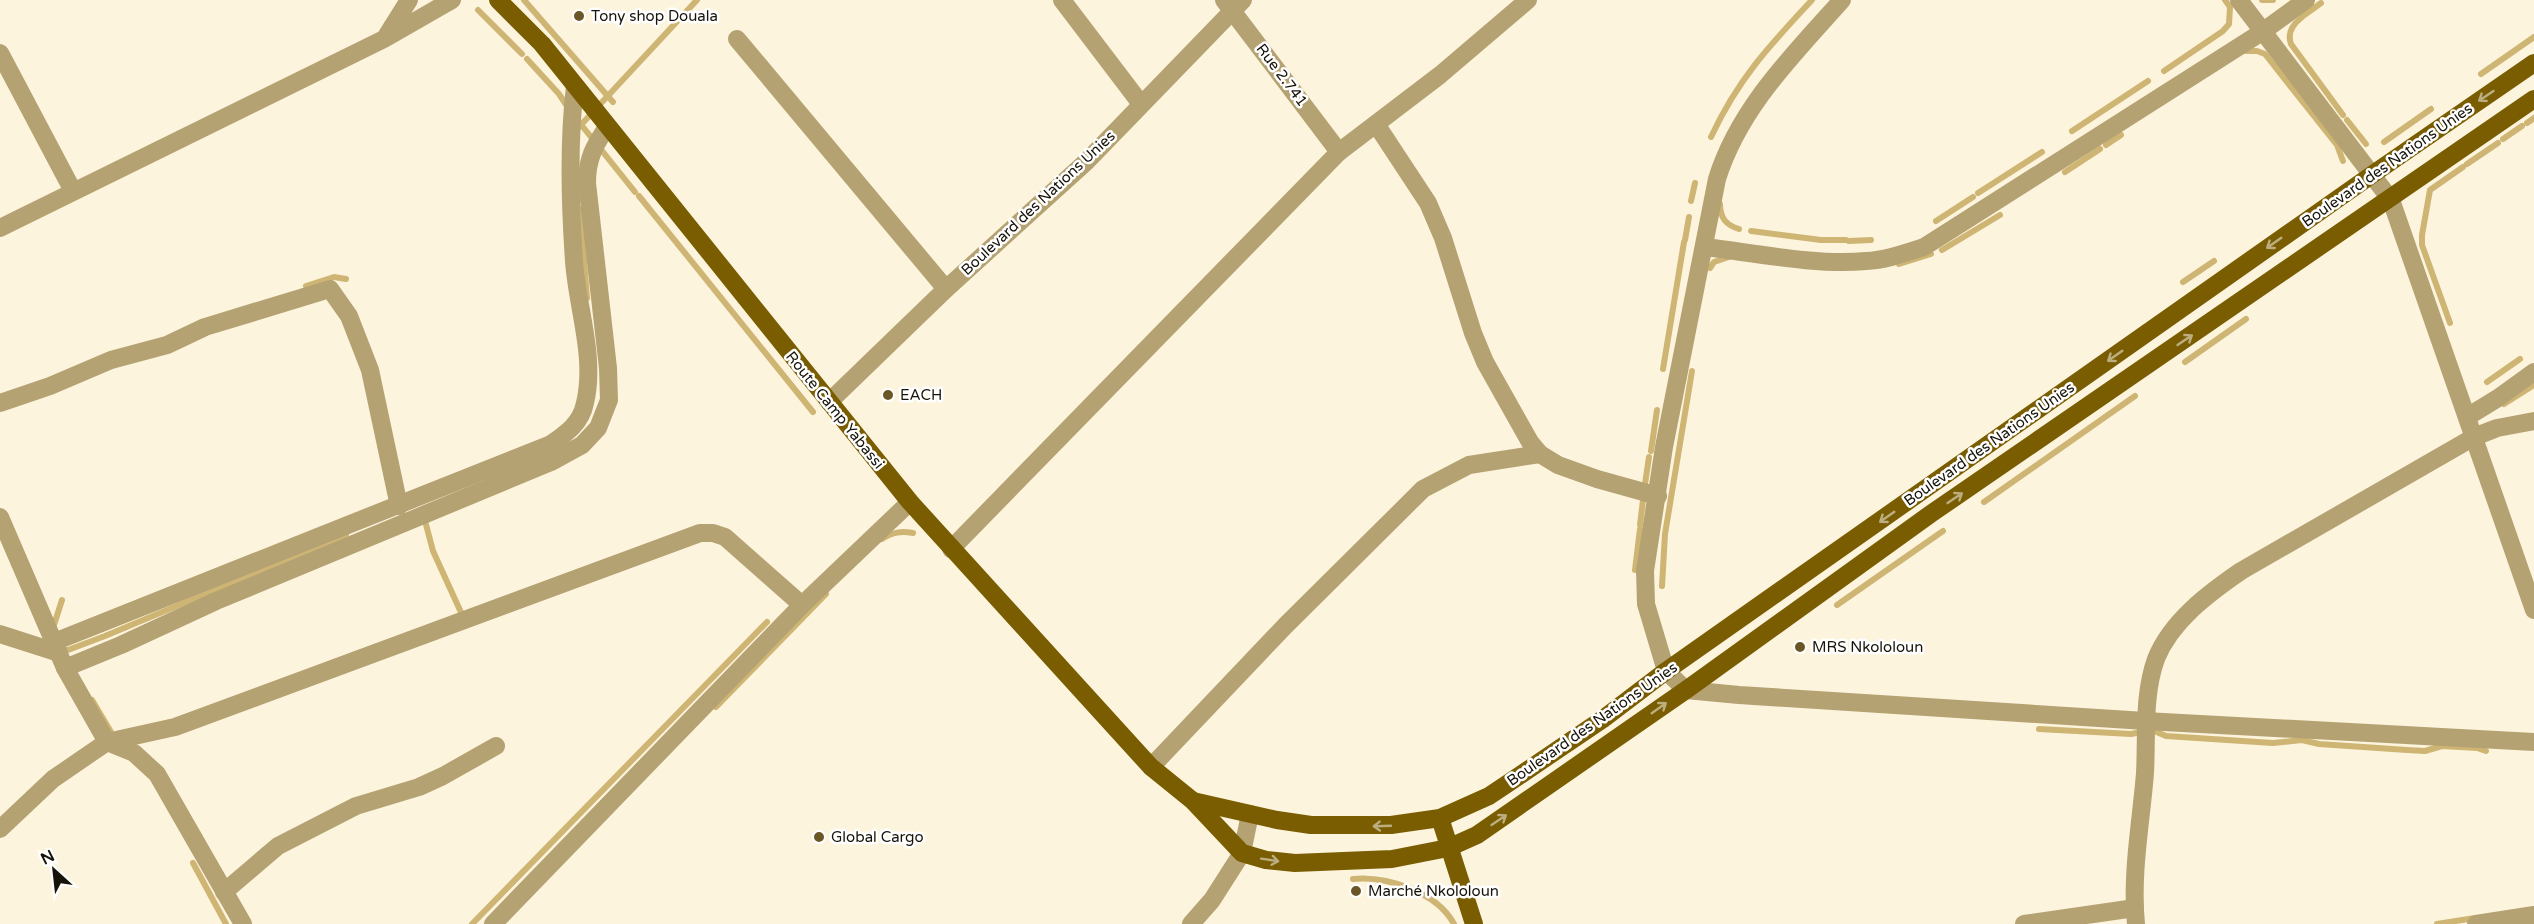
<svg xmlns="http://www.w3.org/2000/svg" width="2534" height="924" viewBox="0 0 2534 924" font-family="'Varela Round',sans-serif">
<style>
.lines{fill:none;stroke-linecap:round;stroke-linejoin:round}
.stream{stroke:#cfb574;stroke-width:6}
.minor{stroke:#b5a273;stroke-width:18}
.major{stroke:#795d00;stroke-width:18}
.oneway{stroke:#bcae80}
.poi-dot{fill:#6a5725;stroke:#fff;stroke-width:2}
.labels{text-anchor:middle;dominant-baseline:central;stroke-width:5;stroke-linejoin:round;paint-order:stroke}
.poi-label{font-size:15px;fill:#171309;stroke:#fff;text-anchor:start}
.street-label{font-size:15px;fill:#171309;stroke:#fff}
</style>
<rect width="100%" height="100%" fill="#fdf4de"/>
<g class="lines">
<!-- stream -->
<g class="stream">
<path d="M524 0 613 102"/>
<path d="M2262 0H2273"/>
<path d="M478 10 522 54"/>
<path d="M2303 16 2321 3"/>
<path d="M2301 18C2292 25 2287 33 2291 44L2343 115"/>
<path d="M2246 51H2257L2265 54 2337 145 2343 161"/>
<path d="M527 59 559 94 569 109"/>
<path d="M2164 71 2223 31 2229 24 2230 7 2225 0"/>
<path d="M2481 74 2534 37"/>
<path d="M2347 120 2366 144"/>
<path d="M579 122 635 192"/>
<path d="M2527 123 2534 118"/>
<path d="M578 128 697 0"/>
<path d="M2072 131 2148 81"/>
<path d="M1711 137C1738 79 1769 46 1812 0"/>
<path d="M2503 139 2522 126"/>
<path d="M2384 142 2431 109"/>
<path d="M2106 145 2121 135"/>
<path d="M2467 164 2498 143"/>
<path d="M2065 172 2100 149"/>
<path d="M1978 193 2042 152"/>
<path d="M639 196 813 412"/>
<path d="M1691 201 1695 183"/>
<path d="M1720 204C1720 218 1726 225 1739 229"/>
<path d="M580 209 587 298"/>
<path d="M1936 221 1973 197"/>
<path d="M1751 231 1821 240H1846"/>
<path d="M1685 240 1689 217"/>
<path d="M1849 241 1871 240"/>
<path d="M1942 250 2000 215"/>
<path d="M1899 264 1931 254"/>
<path d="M1710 268 1714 262 1729 257"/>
<path d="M2183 282 2214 261"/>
<path d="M306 286 334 277 346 279"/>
<path d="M2450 323 2422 245V235L2430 190 2463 167"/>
<path d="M2185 362 2246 319"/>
<path d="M1663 369 1684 242"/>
<path d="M2487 382 2520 359"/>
<path d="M2504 404 2534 385"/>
<path d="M1651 451 1657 410"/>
<path d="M1645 484 1649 457"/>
<path d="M1984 502 2135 396"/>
<path d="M424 517 433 551 464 619"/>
<path d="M1640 525 1643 500"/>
<path d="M882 539C893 532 901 531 913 533"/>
<path d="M1635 570 1640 529"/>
<path d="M1662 586 1665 534 1692 371"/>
<path d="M1837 605 1943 531"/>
<path d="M53 628 62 600"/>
<path d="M61 650H68L105 636 346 535"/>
<path d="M92 700 111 732"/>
<path d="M716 707 826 594"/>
<path d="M2039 729 2131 734 2152 730 2166 736 2273 743 2302 740 2319 744 2407 750 2425 751 2442 746 2477 748 2486 751"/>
<path d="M193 863 226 924"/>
<path d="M1353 879C1387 876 1437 892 1454 924"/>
<path d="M472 924 767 622"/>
<path d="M2437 924 2475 918"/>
</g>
<!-- minor -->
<g class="minor">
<path d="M1062 0 1141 104"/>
<path d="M1224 0 1339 152"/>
<path d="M1842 0C1793 55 1739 108 1717 179L1664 447 1645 571 1646 604 1666 671 1686 690 1739 695 2145 721 2534 742"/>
<path d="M2239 0 2391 200 2534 610"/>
<path d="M387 35 409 0"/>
<path d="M737 39 946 289"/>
<path d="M0 53 73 191"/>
<path d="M1376 124 1428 203 1443 238 1473 333 1485 362 1530 442 1540 454 1558 465 1597 479 1658 496"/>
<path d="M0 228 384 39 452 0"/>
<path d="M1705 247C1754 253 1819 266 1866 261 1886 260 1905 253 1924 247L2262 32 2306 0"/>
<path d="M829 402 946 289 1087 161 1243 0"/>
<path d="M0 403 50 386 111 360 167 345 205 327 330 289 349 316 370 370 399 506"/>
<path d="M2467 417 2498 398 2534 372"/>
<path d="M0 517 65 668 107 742 134 753 157 774 243 924"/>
<path d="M951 549 1339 152 1440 75 1528 0"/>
<path d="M0 634 59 653"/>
<path d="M54 642 551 444C567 433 581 423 585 403 596 357 577 307 574 261 570 204 568 144 575 86"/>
<path d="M65 668 121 645 216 601 551 462 582 445 598 428 609 400 608 368 587 183C587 159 594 146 607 127"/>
<path d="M1151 767 1285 626 1423 489 1469 465 1540 454"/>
<path d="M0 829 53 779 107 742 175 727 700 533H713L725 537 802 605"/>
<path d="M224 892 278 846 356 806 419 787 443 776 496 746"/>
<path d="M493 924 802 605 910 502"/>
<path d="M1191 924 1212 900 1242 853 1250 814"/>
<path d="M2024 924 2135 908"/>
<path d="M2136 924C2131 874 2141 823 2145 773 2147 735 2143 695 2156 659 2171 621 2209 593 2241 571L2474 437 2497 428 2534 421"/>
<path d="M2476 924 2534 915"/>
</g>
<!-- major -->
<g class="major">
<path d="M498 0 542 44 910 502 1151 767 1193 801 1242 853 1266 860 1295 863 1392 859 1448 848 1477 835 1686 690 1932 513 2534 99"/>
<path d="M1193 801 1277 820 1311 825H1391L1440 818 1489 796 1510 782 1603 719 1666 671 2373 174 2534 63"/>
<path d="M1440 818 1474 924"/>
</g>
</g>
<!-- one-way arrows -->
<defs><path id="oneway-shaft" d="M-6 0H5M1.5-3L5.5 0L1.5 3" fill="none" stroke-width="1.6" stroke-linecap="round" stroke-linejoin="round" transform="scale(1.5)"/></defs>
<g class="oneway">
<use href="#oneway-shaft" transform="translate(2486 96) rotate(146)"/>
<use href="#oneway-shaft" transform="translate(2274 243) rotate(145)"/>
<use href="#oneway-shaft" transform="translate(2185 340) rotate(-34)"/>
<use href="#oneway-shaft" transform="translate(2115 356) rotate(145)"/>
<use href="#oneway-shaft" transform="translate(1955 498) rotate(-34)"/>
<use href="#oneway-shaft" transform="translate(1887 517) rotate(145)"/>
<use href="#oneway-shaft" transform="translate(1659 708) rotate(-35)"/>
<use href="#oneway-shaft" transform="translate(1499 820) rotate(-34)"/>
<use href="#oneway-shaft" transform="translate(1382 826) rotate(178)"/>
<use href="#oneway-shaft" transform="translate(1270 860) rotate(9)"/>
</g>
<!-- markers -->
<g class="poi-dot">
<circle cx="579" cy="16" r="6"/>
<circle cx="888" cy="395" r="6"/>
<circle cx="1800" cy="647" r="6"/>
<circle cx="819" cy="837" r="6"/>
<circle cx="1356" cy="891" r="6"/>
</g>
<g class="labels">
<!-- poi labels -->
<g class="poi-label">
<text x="591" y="16">Tony shop Douala</text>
<text x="900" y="395">EACH</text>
<text x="1812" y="647">MRS Nkololoun</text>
<text x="831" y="837">Global Cargo</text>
<text x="1368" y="891">Marché Nkololoun</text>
</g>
<!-- street labels -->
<g class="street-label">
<text transform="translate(1282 75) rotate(53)">Rue 2.741</text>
<text transform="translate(2387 165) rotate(-35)">Boulevard des Nations Unies</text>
<text transform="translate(1038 203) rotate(-43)">Boulevard des Nations Unies</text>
<text transform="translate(835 410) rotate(51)">Route Camp Yabassi</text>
<text transform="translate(1989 444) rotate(-35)">Boulevard des Nations Unies</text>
<text transform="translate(1592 724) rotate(-35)">Boulevard des Nations Unies</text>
</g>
</g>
<!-- north arrow -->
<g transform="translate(54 870) rotate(333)" stroke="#ffffff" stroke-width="4.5" paint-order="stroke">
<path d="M0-4.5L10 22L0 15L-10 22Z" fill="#171309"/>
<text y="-9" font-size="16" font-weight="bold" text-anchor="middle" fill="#171309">N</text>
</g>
</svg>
